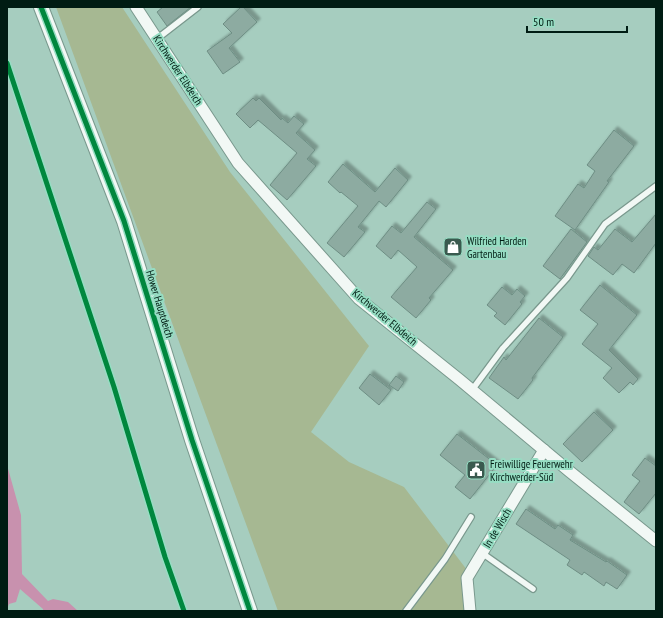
<svg xmlns="http://www.w3.org/2000/svg" width="663" height="618" viewBox="0 0 663 618" font-family="'PT Sans Narrow',sans-serif">
<style>
.green{fill:#a6b892}
.water{fill:#c891ae}
.building{fill:#8daba1;stroke:#6e8e84;filter:url(#shadow)}
.lines{fill:none;stroke-linecap:round;stroke-linejoin:round}
.service-casing{stroke:#79988d;stroke-width:8}
.minor-casing{stroke:#79988d;stroke-width:13}
.tertiary-casing{stroke:#79988d;stroke-width:16}
.service{stroke:#f2f8f5;stroke-width:5.5}
.minor{stroke:#f2f8f5;stroke-width:11}
.tertiary{stroke:#f2f8f5;stroke-width:14}
.cycleway-casing{stroke:#96ddc3;stroke-width:8}
.cycleway{stroke:#00873e;stroke-width:5}
.labels{text-anchor:middle;dominant-baseline:central;stroke-width:4;stroke-linejoin:round;paint-order:stroke}
.street-label{font-size:11px;fill:#001c13;stroke:#96ddc3}
.poi-label{font-size:11px;fill:#001c13;stroke:#96ddc3;text-anchor:start}
</style>
<defs>
<filter id="shadow"><feDropShadow dx="3.5" dy="-3.5" stdDeviation="1" flood-color="#0004"/></filter>
</defs>
<rect width="100%" height="100%" fill="#a6cdbf"/>
<!-- green -->
<path class="green" d="M56 7H122L230 172 369 346 311 432 349 462 404 487 467 570 474 611H278Z"/>
<!-- water -->
<path class="water" d="M7 465 21 515 22 574 48 601 53 599 68 602 78 611H43V609L20 589 16 602 9 604 7 609Z"/>
<!-- building -->
<g class="building">
<path d="M163 7H191L167 26 157 12Z"/>
<path d="M241 7H243L257 22 229 48 240 62 223 74 207 51 232 33 223 24Z"/>
<path d="M253 98 256 101 259 98 281 120 282 118 288 123 294 116 304 124 296 133 315 150 307 159 316 166 287 200 270 185 297 153 258 120 250 128 236 114Z"/>
<path d="M614 130 634 146 607 181 609 182 575 230 555 216 578 184 584 188 595 171 587 165Z"/>
<path d="M343 164 375 192 395 168 408 180 386 207 379 201 358 227 365 232 344 257 327 243 358 206 341 192 340 193 328 182Z"/>
<path d="M427 202 436 209 414 237 453 270 429 298 431 300 416 318 391 297 417 267 398 250 391 259 376 246 392 226 401 233Z"/>
<path d="M656 214V243L634 273 622 264 613 275 588 256 594 247 598 250 615 229 632 242Z"/>
<path d="M571 229 587 242 560 279 543 266Z"/>
<path d="M600 285 637 315 609 350 638 379 633 385 630 382 619 393 603 378 612 368 582 344 598 324 580 310Z"/>
<path d="M502 287 512 295 517 289 525 296 520 302 522 304 505 325 494 316 497 313 487 305Z"/>
<path d="M539 318 563 337 532 378 533 380 518 399 489 378 504 357 506 360Z"/>
<path d="M370 374 391 390 379 405 359 388Z"/>
<path d="M396 376 404 382 398 391 389 385Z"/>
<path d="M594 412 613 430 582 462 563 444Z"/>
<path d="M457 434 497 465 470 499 455 487 465 475 440 455Z"/>
<path d="M645 458 656 466V493L639 514 624 502 640 481 632 475Z"/>
<path d="M526 509 555 529 558 525 573 535 570 540 606 562 607 561 627 575 617 589 606 582 604 586 584 572 582 575 567 565 570 560 516 524Z"/>
</g>
<g class="lines">
<defs>
<g id="service">
<path d="M158 38 198 7"/>
<path d="M472 390 503 348 567 278 605 224 656 186"/>
<path d="M482 553 533 589"/>
<path d="M406 611 445 559 471 517"/>
</g>
<g id="minor">
<path d="M136 7 238 163 359 299 460 380 569 471 656 541"/>
<path d="M470 611 467 578 544 450"/>
</g>
<path id="tertiary" d="M41 7 124 221 192 440 250 611"/>
</defs>
<!-- service casing -->
<use href="#service" class="service-casing"/>
<!-- minor casing -->
<use href="#minor" class="minor-casing"/>
<!-- tertiary casing -->
<use href="#tertiary" class="tertiary-casing"/>
<!-- service -->
<use href="#service" class="service"/>
<!-- minor -->
<use href="#minor" class="minor"/>
<!-- tertiary -->
<use href="#tertiary" class="tertiary"/>
<defs>
<g id="cycleway">
<path d="M41 7 124 221 192 440 250 611"/>
<path d="M7 63 114 387 165 557 184 611"/>
</g>
</defs>
<!-- cycleway casing -->
<use href="#cycleway" class="cycleway-casing"/>
<!-- cycleway -->
<use href="#cycleway" class="cycleway"/>
</g>
<!-- icons -->
<defs>
<symbol id="shop-square" viewBox="-11 -11 22 22"><rect x="-9" y="-9" width="18" height="18" rx="4" fill="#3a5a4f" stroke="#96ddc3"/><path d="M-5-2.5h2.3a2.7 3.5 0 0 1 5.4 0H5L5.5 6h-11ZM-1.5-2.5h3a1.5 2.3 0 0 0-3 0Z" fill="#fff"/></symbol>
<symbol id="civic-square" viewBox="-11 -11 22 22"><rect x="-9" y="-9" width="18" height="18" rx="4" fill="#3a5a4f" stroke="#96ddc3"/><path d="M-.6-6.5H3V-4.5H.6V-3L4-1V1h2V6H-6V1h2V-1L-.6-3ZM-1.2 2.5V6h2.4V2.5Z" fill="#fff"/></symbol>
</defs>
<g fill-rule="evenodd">
<use href="#shop-square" x="442" y="236" width="22" height="22"/>
<use href="#civic-square" x="465" y="459" width="22" height="22"/>
</g>
<g class="labels">
<!-- street labels -->
<g class="street-label">
<text transform="translate(178 70) rotate(57)">Kirchwerder Elbdeich</text>
<text transform="translate(160 304) rotate(73)">Hower Hauptdeich</text>
<text transform="translate(385 317) rotate(40)">Kirchwerder Elbdeich</text>
<text transform="translate(497 528) rotate(-59)">In de Wisch</text>
</g>
<!-- poi labels -->
<g class="poi-label">
<text x="467" y="241">Wilfried Harden<tspan x="467" dy="13">Gartenbau</tspan></text>
<text x="490" y="464">Freiwillige Feuerwehr<tspan x="490" dy="13">Kirchwerder-Süd</tspan></text>
</g>
</g>
<!-- border -->
<rect width="663" height="618" fill="none" stroke="#001c13" stroke-width="16"/>
<!-- scale -->
<path d="M527 26v6h100v-6" fill="none" stroke="#001c13" stroke-width="2"/>
<text x="533" y="26" font-size="12" fill="#001c13" stroke="#96ddc3" stroke-width="3" paint-order="stroke">50 m</text>
</svg>
